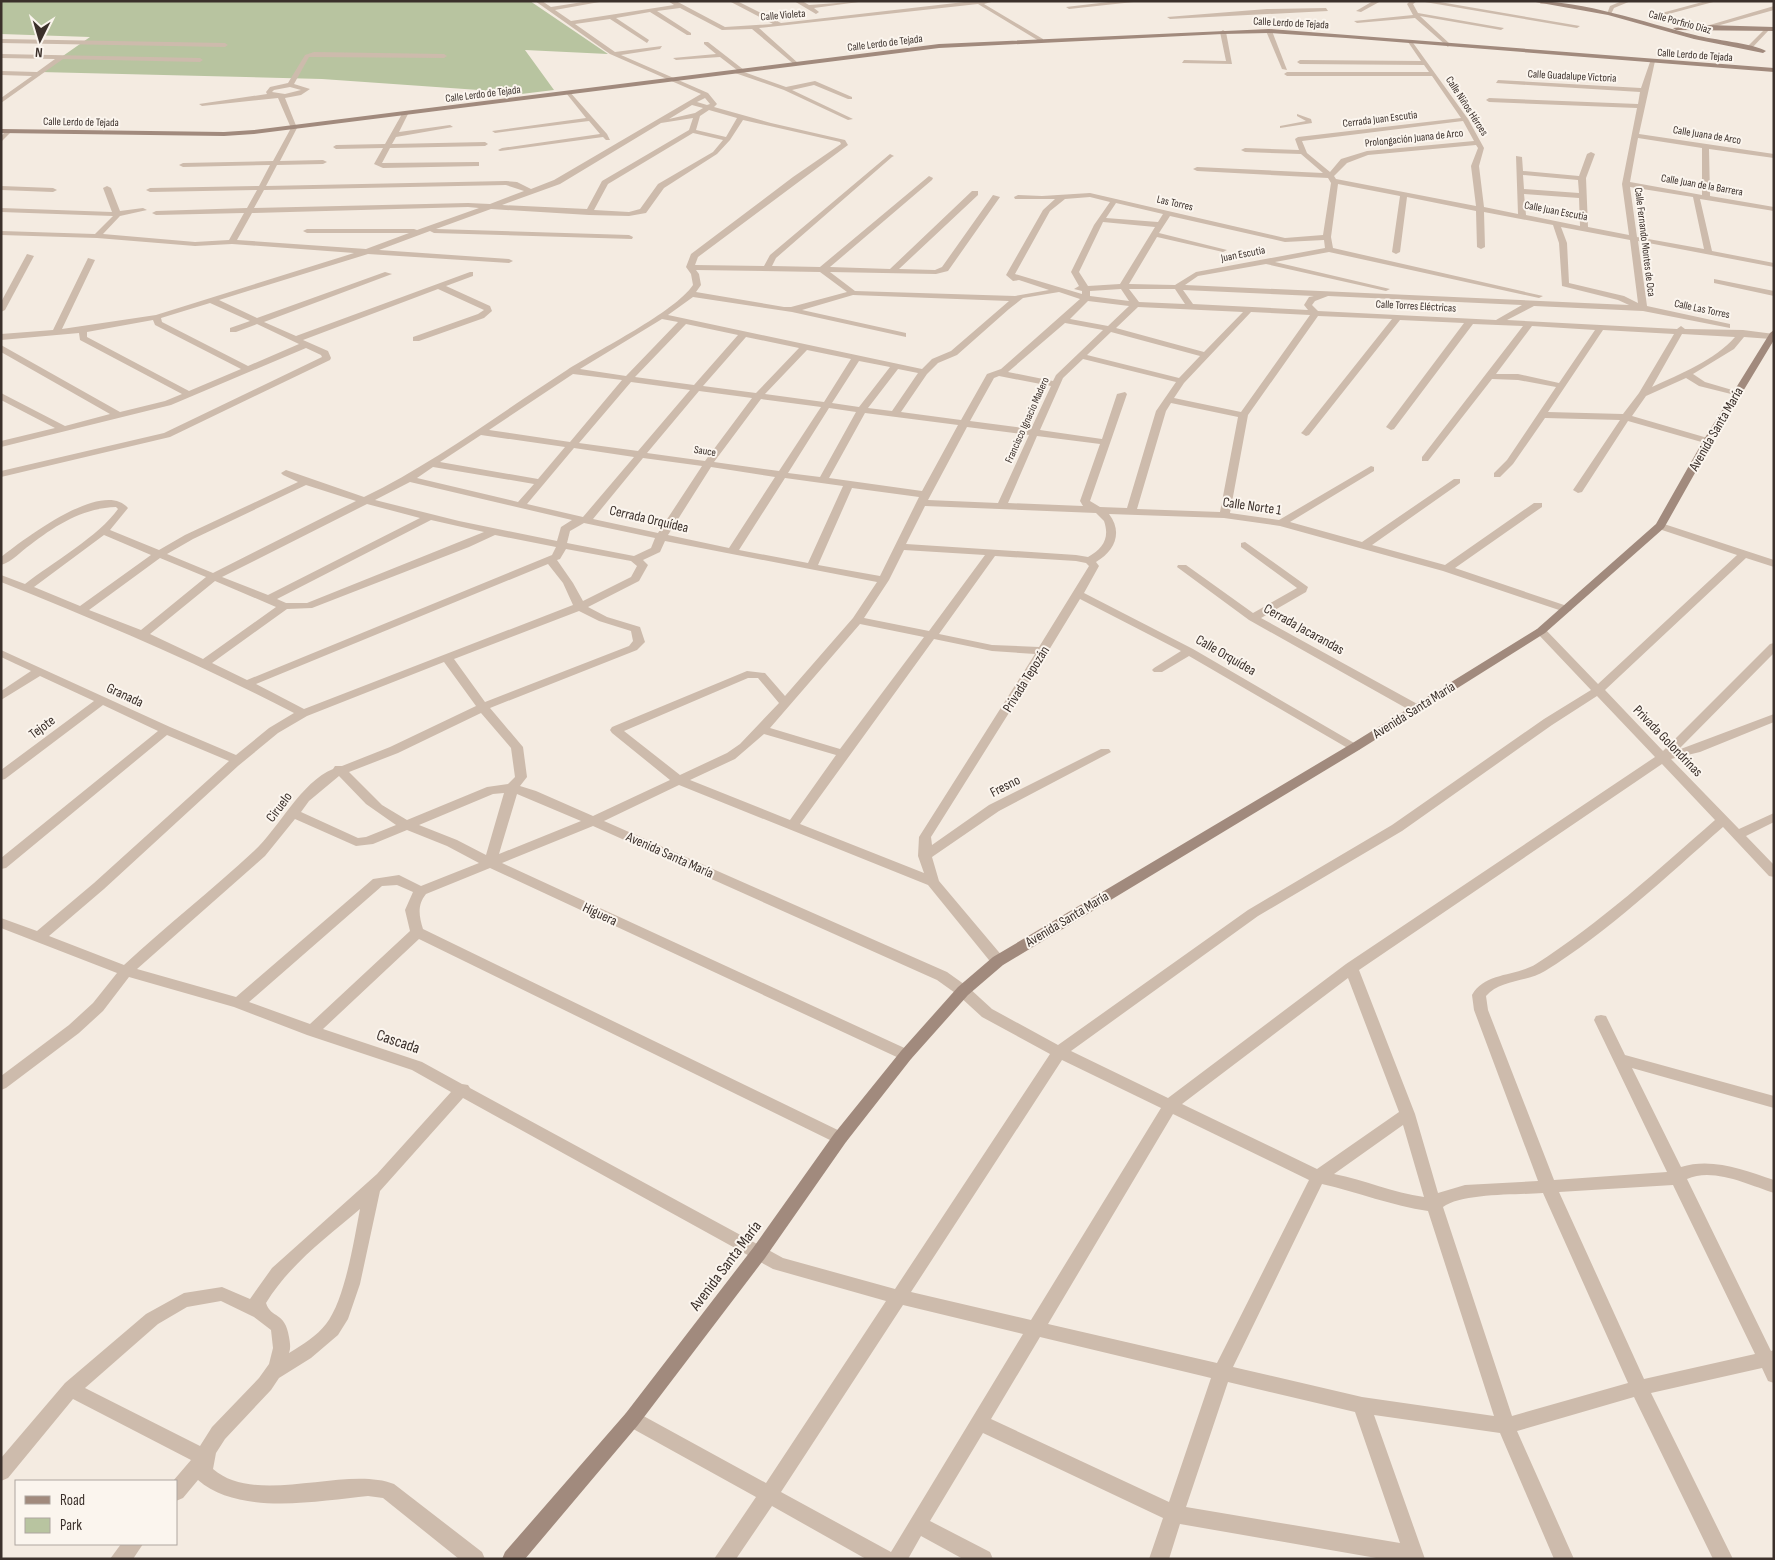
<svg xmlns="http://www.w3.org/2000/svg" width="1775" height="1560" viewBox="0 0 1775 1560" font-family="'Sofia Sans Condensed',sans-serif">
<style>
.green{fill:#b8c4a0}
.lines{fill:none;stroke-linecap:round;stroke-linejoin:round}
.street{fill:#cdbbac;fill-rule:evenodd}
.secondary{fill:#a18a7d;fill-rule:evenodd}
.labels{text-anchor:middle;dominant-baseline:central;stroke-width:4;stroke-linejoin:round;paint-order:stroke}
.far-street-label{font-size:11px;fill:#3b302b;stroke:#fbf5ee}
.street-label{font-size:14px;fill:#3b302b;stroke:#fbf5ee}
.near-street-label{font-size:16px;fill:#3b302b;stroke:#fbf5ee}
</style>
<rect width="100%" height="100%" fill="#f4ebe1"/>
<!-- green -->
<path class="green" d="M1 1H530L608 54 525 50 554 90 513 95 493 91 322 79 40 72 90 37 1 34Z"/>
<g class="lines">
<!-- street -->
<g class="street">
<path d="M535 1H542L551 7 589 1H605L555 10 571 21 674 5 668 1H676L725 27 773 24 729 1H737L781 23 973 1H995L984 4 1043 39V41H1039L978 4 759 28 798 63 796 66 752 29 722 30 680 8 657 11 691 33V35H687L650 12 616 18 649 40 647 43 610 19 575 24 615 52 662 46 660 49 621 55 708 93 717 104 714 107 771 123 845 140 848 145 698 257 695 265 764 266 770 255 890 154 894 156 892 157 776 258 772 266 820 267 929 176 933 178 932 180 830 267 890 269 972 191H978V195L899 269 935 270 942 267 993 195 1000 197 948 271 936 274 830 272 855 291 1015 296 1049 290 1019 280 1013 281 1006 275 1043 210 1055 199H1015L1014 197 1018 195 1042 196 1090 193 1285 238 1323 235 1331 183 1328 178 1197 171 1193 169 1197 167 1323 173 1301 154 1245 152 1241 150 1245 148 1299 150 1295 139 1298 137 1461 118 1432 76H1287L1284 74 1287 72H1429L1424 65 1300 64 1297 62 1300 60 1421 61 1408 42 1411 40 1468 119 1484 148 1479 166 1484 207 1518 214 1516 156 1522 157 1523 171 1579 176 1587 154 1591 152 1595 154 1586 178 1588 227 1629 235 1622 184 1637 108 1489 102 1486 100 1489 98 1638 104 1640 92 1496 83 1498 80 1641 88 1650 62 1655 61 1639 134 1774 154V158L1709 149 1710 196 1774 207V211L1700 199 1712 251 1774 263V267L1638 241 1647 306 1730 324V328L1643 311 1534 306 1507 320 1677 329 1681 326 1685 329 1743 330 1774 334V338L1771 339 1744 337 1734 349 1693 374 1705 382 1739 392V396L1699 386 1686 378 1646 396 1632 416 1711 439V443H1705L1628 421 1582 492 1578 493 1573 490 1620 420 1545 418 1513 464 1500 477H1494V473L1507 460 1556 387 1518 380 1492 379 1428 461H1422V457L1523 326 1473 324 1394 429 1391 430 1386 427 1464 323 1400 320 1309 435 1306 436 1301 433 1303 431 1392 319 1318 316 1248 415 1230 513 1279 520 1371 466 1374 467V471L1290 522 1362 542 1454 479H1460V483L1372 545 1445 565 1534 503H1542V507L1455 568 1570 607 1572 609 1570 611H1562L1443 571 1280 526 1224 518 1109 514C1123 532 1115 551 1096 562L1099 566 1084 593 1193 649 1361 747 1359 750H1351L1189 656 1162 672H1154L1152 670 1154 668 1181 651 1080 599 1049 650 1050 651 1046 654 931 837 932 845 989 805 1101 749H1109L1111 752 999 811 932 857 939 881 1003 957 1005 961 1003 965H993L928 885 679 785 604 821 947 972 968 987 992 1009 1058 1045 1248 910 1392 825 1544 719 1591 690 1537 633 1535 631 1537 629H1545L1598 684 1737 555 1656 528V524H1664L1774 560V567L1746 558 1605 690 1663 751 1770 644 1774 643V653L1678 750 1774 714V722L1700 752 1671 759 1739 829 1774 813V822L1746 836 1774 865V877L1769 876 1723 827C1668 875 1607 933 1545 971 1528 982 1500 979 1486 996L1488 1010 1554 1180 1667 1172 1594 1020 1596 1016 1601 1015 1606 1016 1625 1055 1774 1096V1108L1632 1068 1681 1167C1712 1157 1744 1170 1774 1180V1193C1749 1185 1713 1167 1687 1179L1771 1351 1774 1350V1383L1768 1381 1762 1368 1651 1393 1733 1559H1713L1634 1397 1517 1431 1574 1559H1554L1500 1433 1374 1415 1425 1559H1382L1180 1524 1169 1559H1149L1163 1518 983 1433 930 1521 990 1552 993 1559H963L921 1536 908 1559H866L772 1506 736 1559H714L756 1497 626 1425 623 1419 626 1413 632 1411 638 1413 766 1483 886 1301 773 1269 463 1098 380 1191 360 1284 348 1319 338 1335 311 1358 279 1378 271 1390 225 1439 216 1453 213 1469C257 1507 345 1465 394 1484L482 1552 485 1559H459L383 1498 368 1496C318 1501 239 1516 198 1480L183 1498 176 1501V1481H173L191 1460 73 1399 8 1478 1 1481V1458L65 1383 146 1314 184 1293 222 1287 250 1299 272 1268 377 1174 451 1092 412 1070 307 1035 234 1007 129 977 103 1011 79 1033 6 1088 1 1090V1076L69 1025 93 1003 117 973 1 928V918L37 931 94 883 229 761 167 735 6 868 1 869V858L158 731 103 705 5 779 1 780V770L94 701 40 676 1 700V691L31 671 1 657V650L170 727 236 755 269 728 294 713C198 663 101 622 1 582V575L25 584C52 563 99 536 118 509L116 507C83 508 56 525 30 545 21 551 12 562 1 565V557C23 540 103 478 128 508L110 530 159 550 185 535 298 482 283 475 281 473 286 470 364 497C436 462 500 413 567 370 598 350 675 312 693 285L691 274 686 267 691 254 793 177 841 144 840 142 743 120 730 140 717 154 664 188 646 213 629 216 589 215 491 209 436 229 629 235 633 237 632 239 434 233 430 231 379 250 509 259 513 261 509 263 368 254 219 300 257 318 385 272 392 274 264 322 296 336 470 272H473V276L446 286 490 306 492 311 484 318 419 341H413V337L478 314 484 310 438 289 303 340 328 351 331 358 330 360 170 437 1 477V471L164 433 322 357 321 355 306 348 171 405 1 447V441L55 428 1 400V393L65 426 110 414 1 352V345L120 412 165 401 182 394 80 340 79 333 1 340V334L53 330 88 258 95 260 62 329 156 315 354 253 232 244 195 246 97 238 1 235V231L95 234 113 216 1 212V208L112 212 103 188 107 186 111 188 120 211 143 208 147 210 120 216 103 234 195 242 229 240 244 213 156 215 152 213 156 211 247 208 257 190 150 192 146 190 150 188 259 186 270 165 183 167 179 165 183 163 273 161 291 128 278 98 202 106 199 104 267 94 266 92 270 87 288 83 305 55 314 52 444 54 447 56 444 58 309 57 294 84 310 89 301 95 285 98 297 128 280 161 323 160 327 162 323 164 277 165 266 186 506 181 517 182 531 189 554 180 701 94 610 54ZM290 87 301 90 285 94 272 92 274 90ZM705 98 710 104 707 105 697 102ZM692 105 703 108 695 113 669 119ZM709 110 737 118 726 137 696 130 700 116ZM693 118 689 130 602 181 587 209 502 205 560 184 661 123ZM1463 121 1474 141 1367 151 1341 159 1330 172 1307 153 1302 141ZM693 133 723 140 713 152 658 184 640 209 629 212 594 210 608 184ZM1638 138 1702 148V195L1630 182ZM1476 145 1478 148 1471 166 1476 206 1336 179 1334 176 1347 163 1368 155ZM1523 175 1578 180 1579 193 1524 189ZM1338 184 1400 196 1392 252 1396 254 1400 252 1407 197 1476 211 1477 247 1481 249 1485 247 1484 212 1553 225 1559 243 1562 286 1618 300 1629 305 1185 285 1198 276 1266 264 1386 291 1390 289 1275 262 1329 252 1539 298 1543 296 1333 248 1331 237ZM506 185 524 191 490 204 468 203 254 208 264 190ZM1630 187 1693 197 1704 249 1637 237ZM1524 194 1579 198 1580 226 1526 215ZM1090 197 1110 202 1094 225 1071 272 1079 286 1074 289 1082 291V294L1015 274 1050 211 1065 199ZM1116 203 1163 214 1158 222 1106 218ZM468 207 479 208 417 230 414 229H307L303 231 307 233H409L366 249 237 240 252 213ZM1170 216 1285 242 1324 240 1325 248 1196 272 1175 285 1129 284 1157 237 1223 252 1227 250 1159 233ZM1103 222 1155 227 1120 284 1088 286 1079 272ZM1561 227 1630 240 1638 303 1624 296 1569 283 1567 243ZM696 270 820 272 847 292 791 307H784L696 292 701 285 699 274ZM1121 289 1129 301 1090 296V291ZM1129 289H1175L1185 304 1139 302ZM1183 290 1314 296 1309 297 1304 305 1308 310 1193 304ZM1059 292 1080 299 1001 369 987 374 961 420 901 412 927 374 938 363 957 355 1009 309 1023 298ZM853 295 1009 301 951 351 932 359 922 369 668 315 693 297 792 312 906 337V333L802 310ZM1328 296 1522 305 1496 320 1318 311 1312 305 1315 301ZM1088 301 1129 306 1108 326 1070 319ZM210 303 250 321 230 328V332H236L257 324 299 344 248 366 162 322 161 318ZM1138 307 1243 312 1204 352 1116 328ZM1251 312 1310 315 1241 412 1174 398 1184 383ZM662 319 678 322 626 376 580 369ZM153 320 155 325 241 369 189 391 87 337V332ZM1065 323 1103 330 1056 375 1053 381 1008 372ZM686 324 738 335 694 385 635 377ZM1532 326 1595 330 1559 383 1518 374H1496ZM1603 330 1674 334 1639 393 1623 414 1548 412ZM1111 332 1200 356 1179 378 1087 355ZM1682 334 1735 337C1715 360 1680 374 1652 387ZM746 337 799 348 756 393 703 386ZM807 350 851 359 824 402 765 394ZM1083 359 1176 382 1156 411 1127 508 1100 507 1090 501 1127 394 1125 392 1117 394 1102 439 1040 430 1063 378ZM859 361 890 367 859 407 832 403ZM898 369 918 373 892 411 868 408ZM573 374 622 380 570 442 489 430ZM999 376 1051 386 1031 429 970 421 994 378ZM631 382 690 390 638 451 579 443ZM699 391 752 398 705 461 647 453ZM761 399 821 407 779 471 714 462ZM1171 403 1238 417 1220 512 1137 509 1166 411ZM829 408 856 412 820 477 788 473ZM865 413 958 425 922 491 829 478ZM967 427 1029 435 998 503 928 500ZM481 435 565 447 538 479 440 462ZM1037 436 1100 444 1080 501 1083 506 1008 503ZM574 448 634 457 583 517 527 504ZM643 458 702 466 658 533 593 519ZM433 467 534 484 518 502 417 478ZM711 467 775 477 729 548 668 535ZM785 478 843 486 808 563 739 550ZM410 482 572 520 561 527 557 541 459 521 375 500ZM306 485 356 501 213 573 167 554 193 539ZM852 488 919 497 880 576 818 565ZM367 504 420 518 268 595 222 577ZM925 506 1096 513 1104 521C1110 538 1103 549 1088 557L1076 555 906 544ZM431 520 484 532 307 603H286L277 599ZM584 523 655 538 651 548 634 556 567 543 570 531ZM104 535 151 555 80 606 34 587ZM495 535 556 547 552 555 247 680 212 663 287 609 312 608 469 547ZM665 541 877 582 853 618 785 696 765 673 747 671 612 727 610 730 612 733 670 780 593 816 536 791 520 786 527 777 523 747 490 708 637 650 645 642 640 627 607 617 588 607 639 581 648 565 643 560 660 552ZM566 549 631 561 637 566 631 577 583 601 573 583 557 560 560 559ZM904 550 985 555 929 631 864 618 889 580ZM995 556 1076 561 1086 563 1089 566 1039 647 992 645 939 634ZM160 558 206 577 141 630 89 610ZM548 564 563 583 573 605 304 709 256 684ZM215 581 276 607 203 659 150 634ZM579 611 599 621 631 631 633 641 629 646 485 702 454 659ZM860 624 924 637 840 749 770 728ZM934 639 992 651 1035 654 919 837 918 856 924 873 800 824ZM444 662 476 706 390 747 342 766H335L333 769C301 782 279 828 254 851 212 890 166 926 124 965L49 936 104 889 238 766 278 733 307 716ZM748 678H758L779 703 740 744 727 753 680 775 624 731ZM1597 696 1655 757 1346 964 1168 1098 1071 1051 1258 916 1402 831 1552 725ZM481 713 511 748 515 777 508 784 487 787 407 820 382 805 349 772 398 753ZM764 734 836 755 790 820 690 780 735 759ZM1662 764 1715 820C1658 870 1600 923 1536 964 1515 977 1485 972 1472 995L1474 1010 1538 1181 1465 1185 1438 1193 1415 1114 1359 970ZM339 776 366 804 396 825 366 837 358 838 301 812 309 801ZM504 793 486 855 457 840 419 825 493 794ZM517 794 581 821 499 854ZM295 819 356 846 373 844 407 830 447 846 479 863 421 886 399 875 373 879 236 997 137 969 265 856ZM593 826 937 980 958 995 982 1017 1050 1054 895 1289 783 1258 470 1088 468 1085 462 1084 422 1062 323 1029 419 939 834 1142 840 1144 846 1142 848 1138 846 1134 423 929C419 916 417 905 426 894L490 868 901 1059 906 1061 911 1059 913 1055 911 1051 502 863ZM397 885 413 892 405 910 410 931 310 1024 249 1002 382 886ZM1348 978 1399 1112 1317 1169 1182 1104ZM1062 1060 1161 1108 1031 1320 911 1292ZM1173 1114 1309 1180 1217 1363 1048 1324ZM1403 1125 1424 1197C1393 1193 1365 1180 1334 1174ZM1322 1184C1358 1192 1392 1206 1428 1211L1494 1416 1362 1397 1233 1367ZM1673 1185 1755 1354 1644 1379 1559 1192ZM1543 1193 1628 1383 1512 1416 1443 1207C1462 1193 1518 1195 1543 1193ZM360 1209C354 1240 345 1300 326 1324 317 1336 302 1345 289 1353 291 1348 290 1343 289 1337 285 1311 271 1319 266 1303 289 1265 327 1237 360 1209ZM221 1301 254 1317 271 1330 273 1348 269 1364 259 1378 212 1427 200 1446 85 1388 158 1324 187 1307ZM903 1305 1023 1334 891 1552 781 1492ZM1040 1337 1211 1378 1169 1502 991 1419ZM1228 1382 1355 1412 1400 1543 1186 1507Z"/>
<path d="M794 1H802L809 5 866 1 814 8 819 12 816 14Z"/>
<path d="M1117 1H1143L1069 9 1066 7Z"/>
<path d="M1373 1H1381L1361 12 1356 11Z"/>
<path d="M1410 1H1417L1413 4 1418 13 1504 28 1501 30 1420 16 1450 44 1448 47 1415 18 1357 23 1354 21 1413 15 1407 4Z"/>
<path d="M1419 1H1434L1580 26 1577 28Z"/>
<path d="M1542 1H1570L1540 4Z"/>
<path d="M1622 1H1631L1614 8 1611 14H1607L1610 6Z"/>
<path d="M1706 1H1717L1661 16 1658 14Z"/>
<path d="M1774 6V10L1706 29 1703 27Z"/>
<path d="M1326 8 1328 11 1170 19 1167 17 1267 9Z"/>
<path d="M1767 27 1769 30 1751 49H1747V47Z"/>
<path d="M1269 29 1272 31 1287 70 1282 69 1266 31Z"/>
<path d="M1223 30 1226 32 1232 64 1182 63 1184 60 1226 61 1220 32Z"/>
<path d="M1 39 225 43 228 45 225 47 1 43Z"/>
<path d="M704 42H708L744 70V72L786 87 815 81 852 97V99H848L814 85 792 90 853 119 848 120 784 90 735 73 737 70 720 57 676 60 673 58 716 54 704 44Z"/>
<path d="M1 54 200 58 203 60 200 62 63 59 1 103V98L32 76 1 75V71L37 72 55 59 1 58Z"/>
<path d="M569 91 607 134 610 140H606L603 137 500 151 498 150 502 148 600 134 589 121 495 133 492 131 586 118 566 93Z"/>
<path d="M405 112 408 114 399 132 450 125 453 127 396 137 392 144 485 142 488 144 485 146 390 148 382 163 476 162H479V166L383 168 374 164 383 148 336 149 333 147 336 145 385 144 402 114Z"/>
<path d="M1297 114 1311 119 1312 123 1280 128V126L1306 121 1297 116Z"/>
<path d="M7 130 12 131 1 142V136Z"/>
<path d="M1 186 53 188 57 190 53 192 1 190Z"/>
<path d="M27 254 34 256 5 310 1 312V302Z"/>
<path d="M1714 279 1774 291V296L1714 283Z"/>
<path d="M1245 542 1308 587 1306 592 1261 618 1421 706 1423 709 1421 712H1413L1249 620 1177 567 1178 565H1186L1253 613 1297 588 1241 547V543Z"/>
<path d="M121 1544H143L133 1559H110Z"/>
</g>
<!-- secondary -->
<g class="secondary">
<path d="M1530 1C1587 1 1641 22 1695 35 1713 40 1752 43 1766 51L1763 53 1694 39 1608 15Z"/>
<path d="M1706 25 1774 27V31L1676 30 1673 28Z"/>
<path d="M1269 29 1774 68V72L1346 38 1269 33 1223 34 939 48 254 134 224 136 1 133V129L224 132 254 130 939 44Z"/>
<path d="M1774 330V340L1713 441 1664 528 1545 633 1359 750 1003 965 968 995 911 1059 846 1142 765 1258 638 1425 525 1559H502L505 1552 626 1413 753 1248 834 1134 901 1051 958 987 993 957 1351 744 1537 629 1656 524 1703 441 1770 333Z"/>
</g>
</g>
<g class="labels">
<!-- far-street labels -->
<g class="far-street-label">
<text transform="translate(783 15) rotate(-5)">Calle Violeta</text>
<text transform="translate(1680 22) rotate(15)">Calle Porfirio Díaz</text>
<text transform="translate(1291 23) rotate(3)">Calle Lerdo de Tejada</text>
<text transform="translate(885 43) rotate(-7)">Calle Lerdo de Tejada</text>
<text transform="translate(1695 55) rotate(4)">Calle Lerdo de Tejada</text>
<text transform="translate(1572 76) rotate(3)">Calle Guadalupe Victoria</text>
<text transform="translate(483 94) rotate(-7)">Calle Lerdo de Tejada</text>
<text transform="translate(1467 106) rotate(57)">Calle Niños Héroes</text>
<text transform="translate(1380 119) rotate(-7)">Cerrada Juan Escutia</text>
<text transform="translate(81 122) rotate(1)">Calle Lerdo de Tejada</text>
<text transform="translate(1707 135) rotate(9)">Calle Juana de Arco</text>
<text transform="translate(1414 138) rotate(-6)">Prolongación Juana de Arco</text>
<text transform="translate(1702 185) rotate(10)">Calle Juan de la Barrera</text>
<text transform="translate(1175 203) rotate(13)">Las Torres</text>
<text transform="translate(1556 211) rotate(11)">Calle Juan Escutia</text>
<text transform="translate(1645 242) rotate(83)">Calle Fernando Montes de Oca</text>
<text transform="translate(1243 254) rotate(-11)">Juan Escutia</text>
<text transform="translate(1416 306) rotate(3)">Calle Torres Eléctricas</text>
<text transform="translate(1702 309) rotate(12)">Calle Las Torres</text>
<text transform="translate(1027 420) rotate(-66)">Francisco Ignacio Madero</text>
<text transform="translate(705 451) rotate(9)">Sauce</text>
</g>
<!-- street labels -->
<g class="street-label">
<text transform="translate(1716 429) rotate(-60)">Avenida Santa María</text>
<text transform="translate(1252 506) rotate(8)">Calle Norte 1</text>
<text transform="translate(649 519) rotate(13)">Cerrada Orquídea</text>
<text transform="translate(1304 629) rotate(29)">Cerrada Jacarandas</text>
<text transform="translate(1226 655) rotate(30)">Calle Orquídea</text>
<text transform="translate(1026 679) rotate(-58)">Privada Tepozán</text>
<text transform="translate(125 695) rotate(25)">Granada</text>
<text transform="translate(1414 710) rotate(-32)">Avenida Santa María</text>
<text transform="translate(42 727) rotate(-37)">Tejote</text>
<text transform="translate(1668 741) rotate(46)">Privada Golondrinas</text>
<text transform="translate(1005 786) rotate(-27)">Fresno</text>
<text transform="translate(279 807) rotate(-53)">Ciruelo</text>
<text transform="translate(670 855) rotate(24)">Avenida Santa María</text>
<text transform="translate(600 914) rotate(25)">Higuera</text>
<text transform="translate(1067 919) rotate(-31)">Avenida Santa María</text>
</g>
<!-- near-street labels -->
<g class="near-street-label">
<text transform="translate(398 1042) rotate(19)">Cascada</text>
<text transform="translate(726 1266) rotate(-53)">Avenida Santa María</text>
</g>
</g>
<!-- border -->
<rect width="1775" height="1560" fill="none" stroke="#3b302b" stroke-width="5"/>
<!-- legend -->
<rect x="15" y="1480" width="162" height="65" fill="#fbf5ee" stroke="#aea6a0"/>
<rect x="25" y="1496" width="25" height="8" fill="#a18a7d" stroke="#aea6a0"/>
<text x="60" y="1505" font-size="15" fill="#3b302b">Road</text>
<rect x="25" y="1518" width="25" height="15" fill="#b8c4a0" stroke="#aea6a0"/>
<text x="60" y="1530" font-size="15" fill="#3b302b">Park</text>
<!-- north arrow -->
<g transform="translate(40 40) rotate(185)" stroke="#fbf5ee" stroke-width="4" paint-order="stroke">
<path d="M0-4L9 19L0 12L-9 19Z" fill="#3b302b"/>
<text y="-8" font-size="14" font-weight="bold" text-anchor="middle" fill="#3b302b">N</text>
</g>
</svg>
